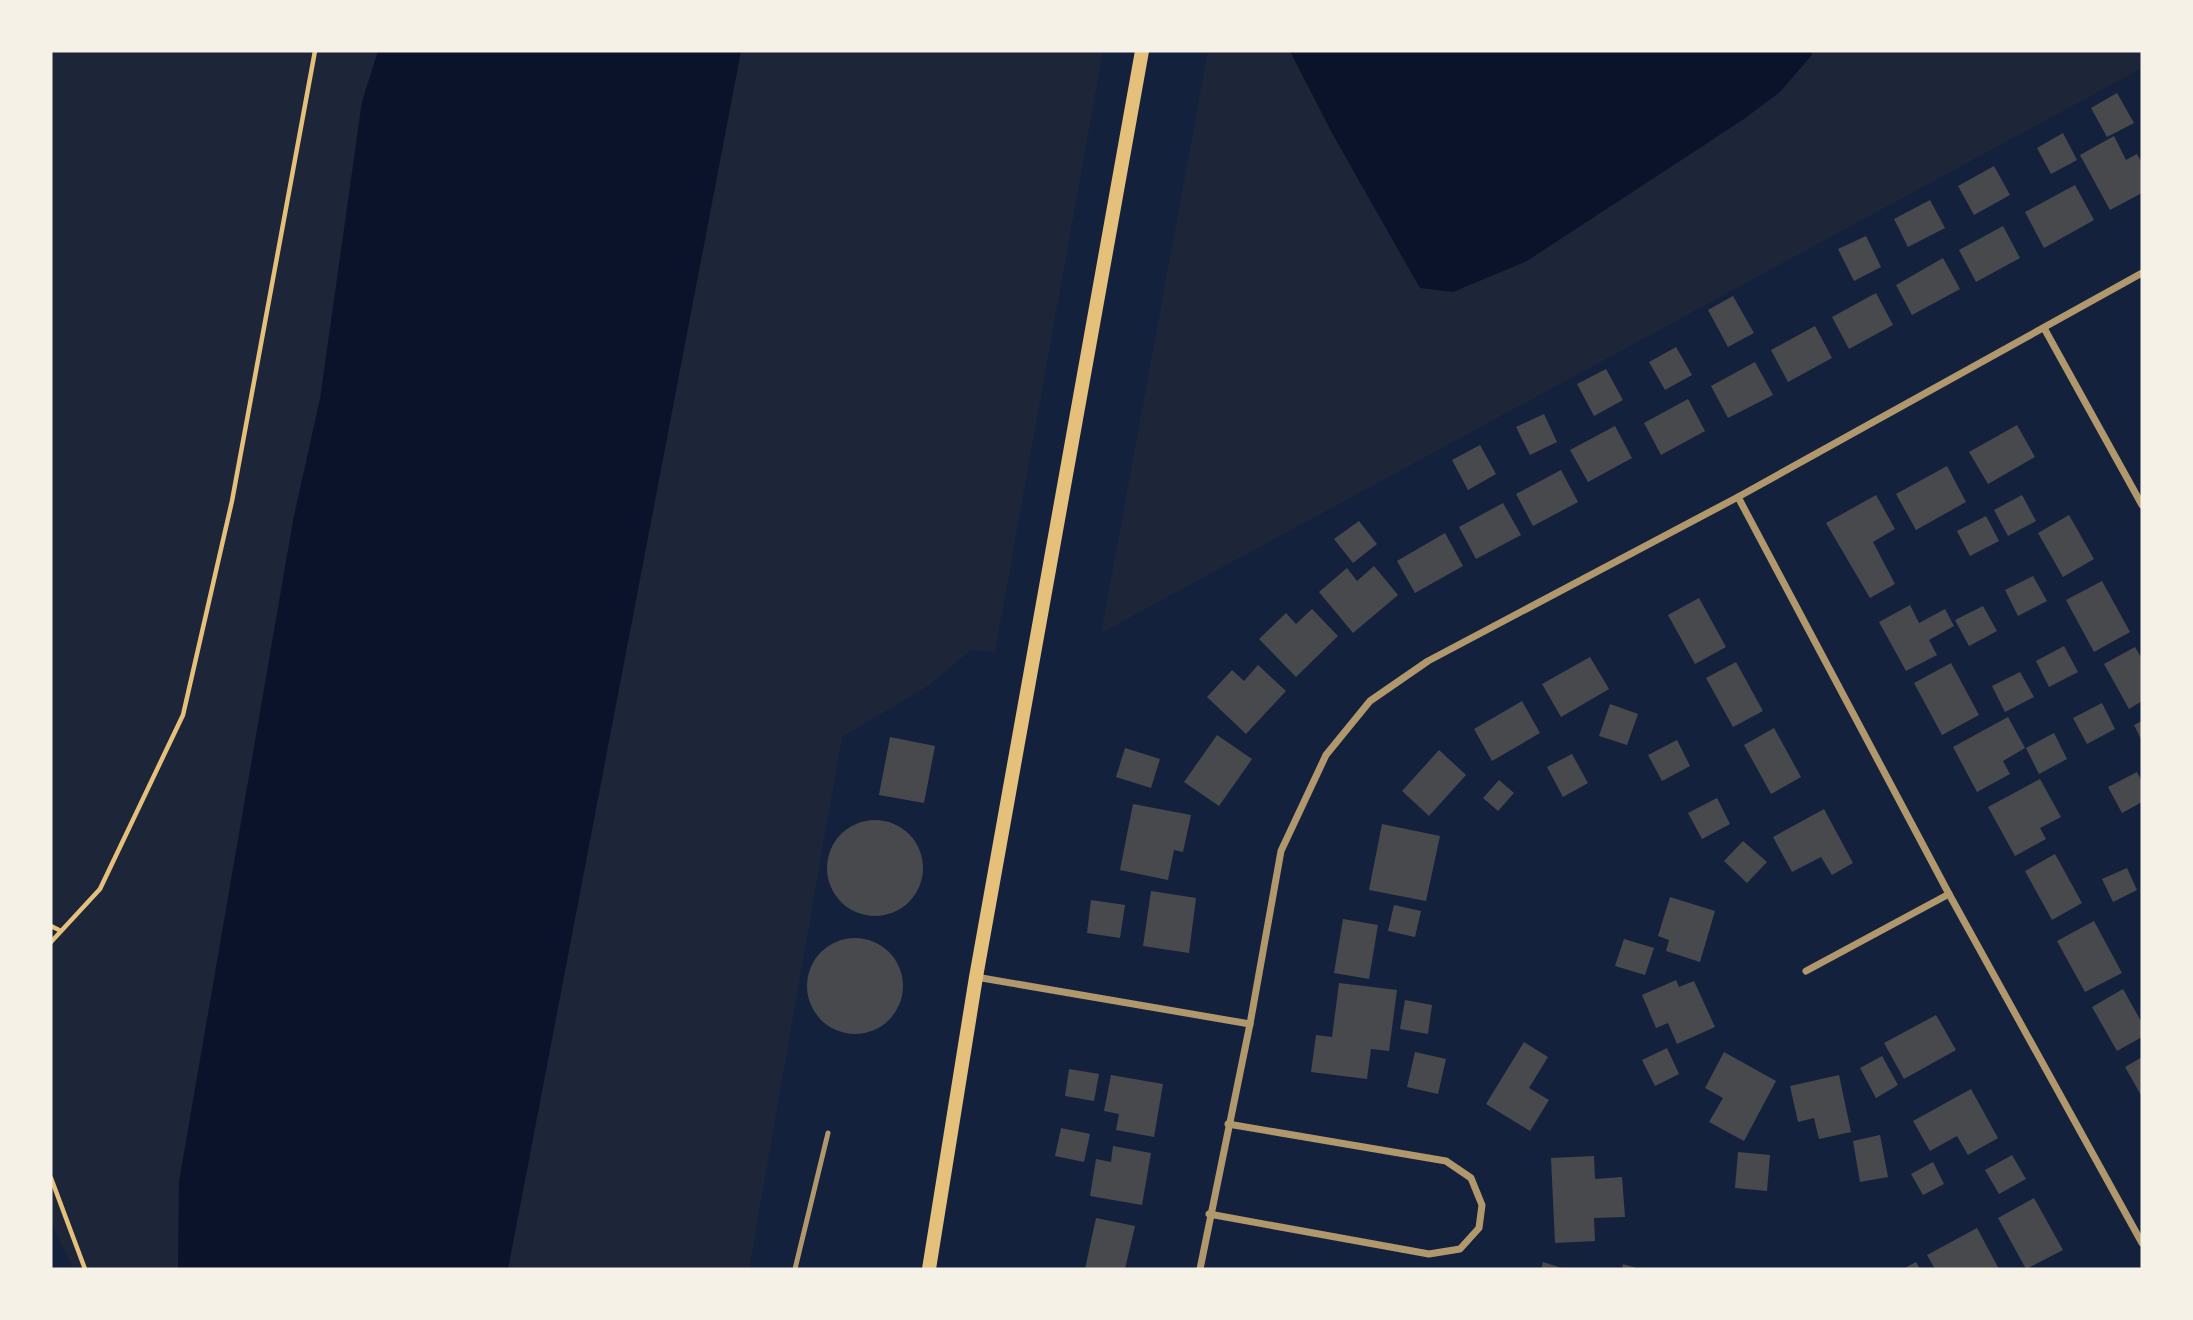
<svg xmlns="http://www.w3.org/2000/svg" width="2193" height="1320" viewBox="0 0 2193 1320" font-family="Quicksand,sans-serif">
<style>
.green{fill:#1d2539}
.water{fill:#0b132b}
.building{fill:#48494c}
.lines{fill:none;stroke-linecap:round;stroke-linejoin:round}
.path{stroke:#e5c07b;stroke-width:4.5}
.service{stroke:#b1986c;stroke-width:5}
.minor{stroke:#b1986c;stroke-width:7}
.secondary{stroke:#e5c07b;stroke-width:14}
</style>
<rect width="100%" height="100%" fill="#14213d"/>
<!-- green -->
<g class="green">
<path d="M51 51H378L362 102 320 399 293 521 179 1182 178 1269H74L51 1224Z"/>
<path d="M741 51H1103L995 652 971 650 928 686 842 737 749 1269H508Z"/>
<path d="M1208 51H1290L1332 133 1419 287 1811 56 1812 51H2142V68L1101 633Z"/>
</g>
<!-- water -->
<g class="water">
<path d="M378 51H741L508 1269H178L179 1182 293 521 320 399 362 102Z"/>
<path d="M1290 51H1812L1811 56 1780 92 1744 119 1527 261 1453 292 1420 288 1332 133Z"/>
</g>
<!-- building -->
<g class="building">
<path d="M2117 93 2134 123 2107 137 2091 108Z"/>
<path d="M2063 133 2077 160 2051 174 2037 148Z"/>
<path d="M2114 136 2126 160 2137 154 2142 163V193L2110 210 2080 155Z"/>
<path d="M1994 166 2010 195 1974 215 1958 186Z"/>
<path d="M2075 185 2094 220 2044 248 2025 212Z"/>
<path d="M1930 200 1945 228 1908 247 1894 219Z"/>
<path d="M2003 226 2020 258 1976 282 1959 250Z"/>
<path d="M1866 236 1881 267 1854 281 1838 249Z"/>
<path d="M1943 258 1960 289 1912 315 1896 285Z"/>
<path d="M1876 293 1893 325 1849 349 1832 317Z"/>
<path d="M1733 296 1754 333 1728 347 1708 310Z"/>
<path d="M1815 326 1832 358 1788 382 1771 350Z"/>
<path d="M1676 347 1692 375 1665 390 1649 362Z"/>
<path d="M1755 362 1773 395 1728 418 1711 386Z"/>
<path d="M1606 369 1623 400 1594 416 1577 384Z"/>
<path d="M1688 399 1705 431 1661 455 1644 423Z"/>
<path d="M1544 414 1557 442 1530 455 1516 427Z"/>
<path d="M2017 425 2035 457 1988 484 1969 452Z"/>
<path d="M1615 426 1632 458 1588 482 1570 450Z"/>
<path d="M1480 445 1496 474 1468 490 1452 460Z"/>
<path d="M1947 466 1966 502 1916 530 1896 494Z"/>
<path d="M1561 470 1578 502 1533 526 1516 494Z"/>
<path d="M1876 495 1895 529 1873 542 1895 584 1870 598 1826 523Z"/>
<path d="M2022 495 2036 521 2008 536 1994 510Z"/>
<path d="M1503 503 1521 535 1476 559 1459 527Z"/>
<path d="M2069 515 2094 559 2063 577 2038 533Z"/>
<path d="M1986 516 1999 541 1970 556 1957 531Z"/>
<path d="M1359 521 1377 544 1353 563 1334 539Z"/>
<path d="M1445 533 1463 566 1415 593 1397 561Z"/>
<path d="M1374 566 1398 595 1353 633 1319 592 1347 568 1357 581Z"/>
<path d="M2033 576 2047 601 2018 616 2005 590Z"/>
<path d="M2102 581 2130 632 2094 652 2066 600Z"/>
<path d="M1699 598 1726 647 1695 664 1668 615Z"/>
<path d="M1910 605 1919 623 1945 609 1954 626 1929 640 1937 655 1906 671 1879 622Z"/>
<path d="M1983 606 1997 631 1969 646 1955 620Z"/>
<path d="M1312 609 1338 636 1296 677 1259 639 1286 613 1296 624Z"/>
<path d="M2064 646 2078 672 2049 687 2036 661Z"/>
<path d="M2135 647 2142 659V701L2129 709 2104 664Z"/>
<path d="M1590 657 1609 689 1561 717 1542 684Z"/>
<path d="M1736 662 1763 711 1733 727 1706 678Z"/>
<path d="M1951 663 1979 715 1942 735 1914 683Z"/>
<path d="M1258 665 1286 691 1246 734 1207 697 1232 670 1244 681Z"/>
<path d="M2020 672 2034 697 2005 712 1992 686Z"/>
<path d="M1522 701 1540 733 1492 761 1474 729Z"/>
<path d="M2102 703 2115 729 2087 744 2073 718Z"/>
<path d="M1610 704 1638 714 1627 745 1599 736Z"/>
<path d="M2008 717 2025 748 2003 761 2010 774 1977 792 1953 747Z"/>
<path d="M2142 721V741L2134 725Z"/>
<path d="M1774 728 1801 777 1771 794 1744 745Z"/>
<path d="M2054 733 2067 759 2039 774 2026 748Z"/>
<path d="M1217 735 1252 759 1219 806 1184 782Z"/>
<path d="M890 737 935 746 924 803 879 795Z"/>
<path d="M1677 740 1690 766 1662 781 1648 755Z"/>
<path d="M1125 748 1160 759 1151 788 1116 777Z"/>
<path d="M1439 750 1466 775 1429 816 1402 791Z"/>
<path d="M1572 754 1588 783 1563 797 1547 767Z"/>
<path d="M2137 772 2142 782V802L2122 813 2108 787Z"/>
<path d="M2040 779 2061 817 2040 828 2046 839 2015 856 1988 807Z"/>
<path d="M1499 780 1514 793 1498 811 1483 798Z"/>
<path d="M1717 798 1730 824 1702 839 1688 813Z"/>
<path d="M1133 804 1191 815 1183 852 1174 850 1168 880 1120 870Z"/>
<path d="M1824 809 1853 863 1832 875 1821 857 1792 872 1773 837Z"/>
<circle cx="875" cy="868" r="48"/>
<path d="M1382 824 1440 836 1426 901 1369 890Z"/>
<path d="M1743 841 1767 862 1747 883 1724 861Z"/>
<path d="M2055 854 2082 903 2052 920 2025 871Z"/>
<path d="M2127 868 2137 890 2113 902 2102 879Z"/>
<path d="M1151 891 1196 898 1189 953 1143 946Z"/>
<path d="M1670 897 1715 911 1700 962 1666 951 1669 940 1658 936Z"/>
<path d="M1091 900 1125 905 1120 938 1087 933Z"/>
<path d="M1394 905 1421 911 1415 937 1388 931Z"/>
<path d="M1343 919 1378 925 1369 979 1334 973Z"/>
<path d="M2094 921 2122 973 2085 992 2057 941Z"/>
<circle cx="855" cy="986" r="48"/>
<path d="M1624 939 1654 948 1645 975 1615 966Z"/>
<path d="M1676 980 1679 987 1694 981 1715 1027 1677 1044 1668 1023 1656 1028 1642 995Z"/>
<path d="M1339 983 1397 990 1389 1051 1371 1049 1367 1079 1311 1072 1316 1035 1332 1037Z"/>
<path d="M2123 989 2142 1023V1037L2117 1051 2092 1007Z"/>
<path d="M1405 1000 1432 1005 1428 1034 1400 1029Z"/>
<path d="M1936 1015 1956 1050 1904 1079 1884 1043Z"/>
<path d="M1524 1042 1548 1057 1529 1088 1549 1100 1530 1131 1486 1104Z"/>
<path d="M1667 1048 1679 1074 1655 1086 1642 1060Z"/>
<path d="M1415 1052 1446 1059 1438 1094 1407 1087Z"/>
<path d="M1724 1052 1776 1081 1744 1141 1709 1122 1723 1098 1705 1088Z"/>
<path d="M1882 1056 1898 1085 1876 1098 1860 1068Z"/>
<path d="M2142 1057V1097L2125 1067Z"/>
<path d="M1069 1069 1099 1074 1094 1101 1065 1096Z"/>
<path d="M1111 1075 1163 1084 1154 1137 1116 1130 1119 1114 1104 1111Z"/>
<path d="M1839 1075 1851 1132 1819 1139 1814 1118 1798 1122 1790 1086Z"/>
<path d="M1971 1089 1998 1138 1968 1155 1957 1136 1930 1151 1913 1121Z"/>
<path d="M1061 1128 1090 1134 1084 1162 1055 1156Z"/>
<path d="M1880 1135 1888 1177 1860 1182 1853 1141Z"/>
<path d="M1113 1146 1151 1153 1142 1205 1090 1196 1096 1159 1111 1162Z"/>
<path d="M1738 1152 1770 1155 1767 1191 1735 1188Z"/>
<path d="M2012 1155 2026 1179 1999 1194 1985 1170Z"/>
<path d="M1594 1156 1595 1179 1622 1177 1625 1217 1594 1218 1595 1241 1555 1243 1551 1158Z"/>
<path d="M1933 1162 1944 1184 1923 1195 1911 1174Z"/>
<path d="M2034 1198 2063 1250 2026 1269 1998 1218Z"/>
<path d="M1096 1218 1135 1226 1125 1269H1085Z"/>
<path d="M1977 1228 1999 1269H1935L1927 1255Z"/>
<path d="M1543 1262 1565 1269H1541Z"/>
<path d="M1916 1262 1920 1269H1903Z"/>
<path d="M1623 1264 1640 1269H1622Z"/>
</g>
<g class="lines">
<!-- path -->
<g class="path">
<path d="M51 926 59 930"/>
<path d="M51 942 100 889 183 715 232 501 315 51"/>
<path d="M51 1178 85 1269"/>
</g>
<!-- service -->
<path class="service" d="M795 1269 828 1133"/>
<!-- minor -->
<g class="minor">
<path d="M2044 328 2142 505"/>
<path d="M1738 497 1949 894 2142 1243"/>
<path d="M1806 971 1949 894"/>
<path d="M976 977 1250 1024"/>
<path d="M1209 1214 1429 1254 1460 1249 1479 1228 1482 1205 1471 1178 1446 1161 1228 1124"/>
<path d="M1200 1269 1250 1024 1281 851 1326 755 1370 701 1428 661 1738 497 2142 273"/>
</g>
<!-- secondary -->
<path class="secondary" d="M929 1269 976 977 1142 51"/>
</g>
<!-- border -->
<rect width="2193" height="1320" fill="none" stroke="#f6f1e7" stroke-width="105"/>
</svg>
